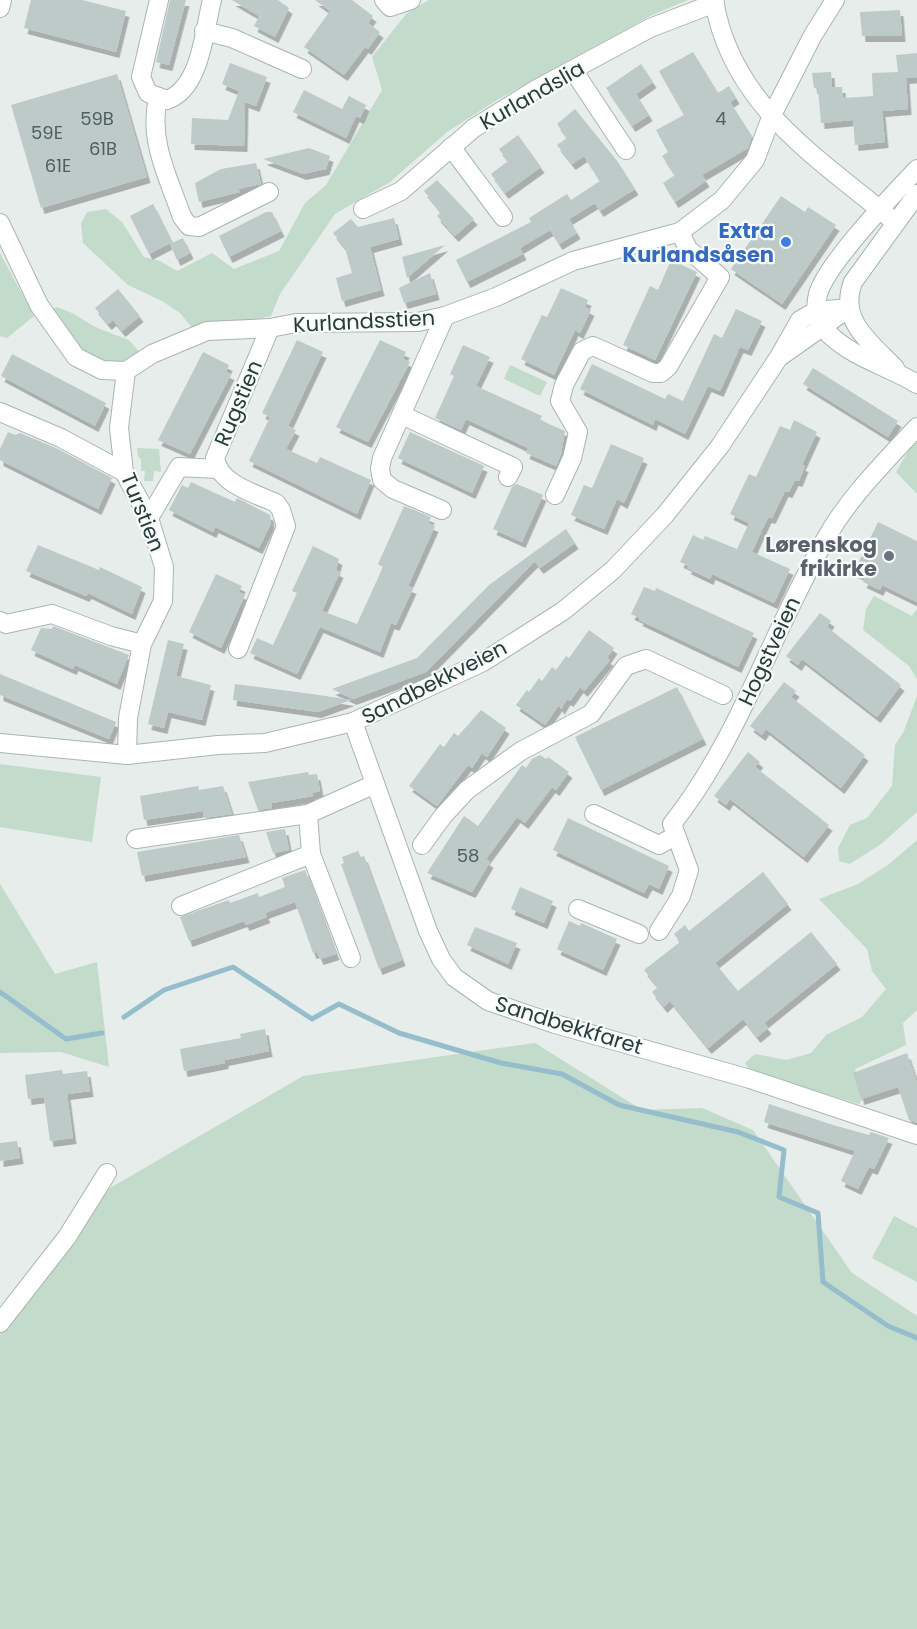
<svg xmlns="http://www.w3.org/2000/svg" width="917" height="1629" viewBox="0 0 917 1629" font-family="Poppins,sans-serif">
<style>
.green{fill:#c2dbcb}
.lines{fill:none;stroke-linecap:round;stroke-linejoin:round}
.stream{stroke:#95bdcb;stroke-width:5}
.building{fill:#becac7;filter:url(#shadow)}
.street-casing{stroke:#a9b5b2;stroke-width:20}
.secondary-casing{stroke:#a2b4b0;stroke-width:20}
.street{stroke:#fff;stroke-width:18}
.secondary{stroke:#fff;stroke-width:18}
.shop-dot{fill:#3f7fe0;stroke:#f6faf8;stroke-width:2}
.worship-dot{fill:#6b7280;stroke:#f6faf8;stroke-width:2}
.labels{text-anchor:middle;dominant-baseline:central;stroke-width:4.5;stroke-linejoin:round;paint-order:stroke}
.number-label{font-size:18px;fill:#4d605c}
.street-label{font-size:21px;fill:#273d39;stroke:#f6faf8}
.shop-label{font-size:21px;font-weight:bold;fill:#366cbe;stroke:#f6faf8;text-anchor:end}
.worship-label{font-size:21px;font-weight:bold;fill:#5b616d;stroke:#f6faf8;text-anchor:end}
</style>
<defs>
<filter id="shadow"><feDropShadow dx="3.5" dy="6" stdDeviation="0" flood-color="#0004"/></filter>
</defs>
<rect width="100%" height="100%" fill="#e6edeb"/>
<!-- green -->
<g class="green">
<path d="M429 0H688L650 16 497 100 447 132 390 182 335 214 280 294 271 316 196 333 180 313 162 301 128 285 83 243 81 223 87 212 106 209 122 222 144 257 160 261 177 271 212 253 234 269 279 251 305 203 326 185 382 90 372 57 407 13Z"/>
<path d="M0 253 34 316 7 338 0 336Z"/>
<path d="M57 307 72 313 97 328 129 340 141 354 139 364 110 367 83 351 48 311Z"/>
<path d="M510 365 547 382 540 396 504 379Z"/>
<path d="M917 442V494L896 472 911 446Z"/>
<path d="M137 448 159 449 161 472 154 471 153 481H144L145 471H141V459L138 457Z"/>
<path d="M874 596 912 616 917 609V679L909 666 863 630 866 609Z"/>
<path d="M917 696V812L881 844 850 864 839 861 838 848 850 825 867 818 892 786 895 745 904 731Z"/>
<path d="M0 764 101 777 92 842 0 827Z"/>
<path d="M917 840V1010L903 1023 906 1045 855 1069 864 1097 859 1104 750 1071 745 1063 755 1054 786 1060 811 1053 826 1035 862 1017 886 989 872 971 867 949 819 899 858 884 888 865Z"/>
<path d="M0 884 55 974 97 962 109 1067 61 1052 0 1053Z"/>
<path d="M535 1043 642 1110 702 1108 753 1130 852 1273 917 1316V1629H0V1334L110 1188 303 1076Z"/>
<path d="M894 1216 917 1228V1282L872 1258Z"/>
</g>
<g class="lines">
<!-- stream -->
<g class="stream">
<path d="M0 992 66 1039 102 1033"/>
<path d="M124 1017 164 990 233 967 312 1019 339 1004 399 1033 501 1063 562 1074 619 1105 738 1132 784 1150 779 1197 818 1213 823 1282 888 1326 917 1338"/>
</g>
</g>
<!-- building -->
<g class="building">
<path d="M31 0H82L126 11 116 52 24 28Z"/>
<path d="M170 0H186L169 65 156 62Z"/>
<path d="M232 0H278L289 8 275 37 254 26 259 16Z"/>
<path d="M315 0H352L373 16 368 23 380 32 368 49 365 47 344 75 304 47 330 11Z"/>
<path d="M900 10 902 36H862L860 12Z"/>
<path d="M693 52 718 93 729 86 736 98 730 102 752 136 748 148 702 175 706 181 675 202 663 183 675 175 662 156 668 152 656 130 684 115 659 71Z"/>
<path d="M917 53V77L906 78 908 109 882 111 885 142 855 145 853 120 821 123 818 88H814L812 73 831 72 832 87H842L843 98 873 96 872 73 898 72 896 55Z"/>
<path d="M230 63 267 77 256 106 245 102 244 146 191 144 192 118 228 120 239 91 222 84Z"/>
<path d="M641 64 653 82 636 94 649 115 632 126 606 88Z"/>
<path d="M117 74 147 177 41 208 11 105Z"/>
<path d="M304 90 342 109 349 96 366 105 360 118 356 116 346 138 293 112Z"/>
<path d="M575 109 618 162 635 189 600 211 595 203 569 219 577 233 559 244 550 230 520 248 523 254 467 282 456 260 531 222 529 218 567 194 571 200 600 181 584 156 572 164 557 145 567 138 557 124Z"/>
<path d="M518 135 541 167 505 193 491 174 508 161 499 149Z"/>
<path d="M309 148 330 156 326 169 303 174 263 159Z"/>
<path d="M256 163 261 184 238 189 240 192 199 202 195 183 221 169Z"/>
<path d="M437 180 474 219 455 236 437 216 441 212 424 191Z"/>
<path d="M781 196 805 212 808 207 836 225 782 304 731 269Z"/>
<path d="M153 204 172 242 149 254 130 216Z"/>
<path d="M266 212H272L281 231 229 257 219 236Z"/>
<path d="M394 218 399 239 370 247 381 290 342 301 336 278 352 273 345 248 333 233 351 219 358 227Z"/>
<path d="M183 238 190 253 177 260 170 244Z"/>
<path d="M445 245 407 278 402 257Z"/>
<path d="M671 260 697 272 655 360 623 345 650 286 658 290Z"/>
<path d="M430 273 436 294 404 303 399 288Z"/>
<path d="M561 288 588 300 585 307 591 310 580 333 575 330 554 375 521 359 542 315 547 317Z"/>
<path d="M118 289 140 316 122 331 113 320 108 324 95 308Z"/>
<path d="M736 309 762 321 748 350 740 347 720 391 708 386 685 434 655 419 653 425 580 389 592 364 665 399 668 394 683 401 714 334 722 338Z"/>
<path d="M297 340 323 352 288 426 296 430 286 449 317 463 320 457 371 480 357 514 249 461 270 417 262 413Z"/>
<path d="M380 340 406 352 403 359 410 362 368 442 336 427Z"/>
<path d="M463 345 490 357 476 386 542 416 540 420 565 431 561 454 556 466 526 453 528 448 466 419 461 430 435 418 454 376 450 374Z"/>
<path d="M203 352 229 365 226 372 231 374 190 454 158 440Z"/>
<path d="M12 354 106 403 95 426 1 376Z"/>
<path d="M813 368 898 421 888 437 803 384Z"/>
<path d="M794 420 817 432 802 465 805 466 799 481 795 480 789 492 785 491 772 518 768 517 752 552 790 569 774 603 712 574 710 579 687 568 689 566 680 562 693 535 703 540 705 536 737 549 749 523 730 514 749 474 756 477 780 426 790 430Z"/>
<path d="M8 432 15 435 20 433 56 448 112 478 98 509 0 460V449Z"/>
<path d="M410 432 484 466 472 493 398 458Z"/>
<path d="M611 444 644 458 624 503 617 499 604 529 571 515 584 485 592 488Z"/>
<path d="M191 482 235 502 237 498 270 515 271 523 259 548 215 527 213 532 169 510 182 485 188 488Z"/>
<path d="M517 484 543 495 522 542 493 529 512 487Z"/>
<path d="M404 506 431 517 428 523 435 526 408 586 413 588 396 625 391 623 380 652 320 627 297 674 250 653 257 638 273 645 297 593 292 591 313 546 339 559 336 570 340 572 322 611 357 624 383 567 378 564Z"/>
<path d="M878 522 917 541V602L882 585 880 590 863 582 866 577 854 572Z"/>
<path d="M566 529 575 543 540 568 530 555Z"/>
<path d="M38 545 99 570 100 567 142 587 132 614 88 593 86 596 26 571Z"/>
<path d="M530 555 535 561 426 672 353 699 332 689 417 658 489 585Z"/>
<path d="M216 574 242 586 239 592 245 595 221 648 189 632Z"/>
<path d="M644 587 655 591 656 588 754 633 738 667 639 620 640 618 631 614Z"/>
<path d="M820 613 831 621 827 627 901 685 877 717 802 659 798 665 786 656Z"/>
<path d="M53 626 129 655 117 684 75 665 73 669 31 650 41 628 52 629Z"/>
<path d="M589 630 614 648 607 658 610 660 584 691 580 687 570 701 567 699 561 709 559 705 545 725 516 705 527 690 529 692 539 678 542 681 552 667 556 670 566 656 569 658Z"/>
<path d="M168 640 184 644 176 676 211 685 202 720 168 712 164 728 148 724Z"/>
<path d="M0 674 116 722 109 739 0 695Z"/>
<path d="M784 682 796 691 791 697 865 755 841 788 766 729 762 735 750 726Z"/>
<path d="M235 684 319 695 351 700 318 712 233 700Z"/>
<path d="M677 687 703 739 601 790 575 737Z"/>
<path d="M481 710 506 728 487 757 482 753 472 768 468 765 437 806 409 786 440 744 444 747 454 733 458 736Z"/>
<path d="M748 752 760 762 755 767 829 825 804 857 730 799 726 805 714 796Z"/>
<path d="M540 755 546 759 548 757 569 772 556 790 552 787 525 823 517 817 486 859 490 862 472 892 427 873 464 816 478 826 522 765 526 768 532 759Z"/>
<path d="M308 772 309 775 317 774 320 791 312 793 313 796 272 803V808L258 810 248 782Z"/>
<path d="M198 786 199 790 223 786 232 814 204 818 203 811 144 820 140 796Z"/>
<path d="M568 818 669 866 659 889 649 884 644 893 553 850Z"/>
<path d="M285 829 289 850 273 853 266 832Z"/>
<path d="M239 835 246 857 142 876 137 852Z"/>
<path d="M358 851 361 857 364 856 402 960 379 969 341 864 344 863 342 857Z"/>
<path d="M305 870 336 954 320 959 317 952 313 953 295 902 265 913 267 917 246 925 244 921 189 941 180 917 229 900 230 903 258 893 259 897 285 887 282 878Z"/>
<path d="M763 872 788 904 715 963 738 991 811 932 837 964 764 1023 768 1028 757 1037 743 1019 708 1048 670 1001 664 1007 652 992 658 987 644 970 680 942 674 934 685 925 689 931Z"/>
<path d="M520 887 553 901 544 923 511 909Z"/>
<path d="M569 921 580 926 581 923 617 939 603 970 557 949Z"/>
<path d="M475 927 517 943 508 964 467 945Z"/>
<path d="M265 1029 269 1051 225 1060V1063L184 1071 180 1049 241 1038 240 1034Z"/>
<path d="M907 1053 917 1083V1123L909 1120 898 1087 861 1099 853 1073Z"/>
<path d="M62 1070 63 1074 87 1071 90 1091 67 1094 73 1138 50 1141 44 1097 28 1099 25 1075Z"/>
<path d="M769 1104 833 1125 869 1135 871 1132 889 1138 874 1169 869 1167 858 1189 841 1181 855 1151 764 1122Z"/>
<path d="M17 1141 20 1158 0 1161V1143Z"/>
</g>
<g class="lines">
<defs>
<g id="street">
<path d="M159 0 141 77 148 93 167 100C201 88 204 31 212 0"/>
<path d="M384 0 390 7 411 0"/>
<path d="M714 0C731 106 820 159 895 222"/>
<path d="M0 8 2 0"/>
<path d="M204 31 232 38 302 69"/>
<path d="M573 70 626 150"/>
<path d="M158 99C148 140 169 179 182 217L189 226 199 227 269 192"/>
<path d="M451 147 503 217"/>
<path d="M363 209 401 191 474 128 535 90 650 28 715 3"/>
<path d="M0 223 39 305 76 357 102 370 126 371 152 354 207 331 270 328 296 323 418 322 445 316 496 297 573 261 680 232 722 200 755 160 772 115 813 35 835 0"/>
<path d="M781 356 849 308"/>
<path d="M126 371 119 428 124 472 149 518 164 567 163 601 142 644 128 718 127 755"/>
<path d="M0 412 61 438 124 472"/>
<path d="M402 415 513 467 508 477"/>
<path d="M555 495 572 458 578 432 560 401 564 385 582 351 593 346 653 373H661L668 367 720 277 688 249 680 232"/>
<path d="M442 510 393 489 382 480 380 469 382 458 445 316"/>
<path d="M149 518 179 467 217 469"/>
<path d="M0 621 6 624 52 614 111 636 142 644"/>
<path d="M238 649 286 526 281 510 276 503C254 493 219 484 215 458L270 328"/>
<path d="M353 722 428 931 441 959 454 977 488 1001 555 1024 750 1079 917 1135"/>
<path d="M0 743 127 755 218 745 265 743 353 722 483 662 563 611 613 570 665 515 720 446 779 357 800 320 816 311 849 308"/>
<path d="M594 814 659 845 675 836"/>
<path d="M136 839 308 814"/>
<path d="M422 845 443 816 467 790 521 751 591 714 626 666 646 659 723 695"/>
<path d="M181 906 311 854"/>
<path d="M578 909 639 934"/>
<path d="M659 931 681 896 689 870 672 824C740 738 771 633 825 540 848 498 885 462 917 427"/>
<path d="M351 958 311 854 308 814 375 784"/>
<path d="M0 1323 67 1237 107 1173"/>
</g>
<g id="secondary">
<path d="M917 169C893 195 827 263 818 294 814 310 818 324 830 335 854 358 889 367 917 384"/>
<path d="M895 368C871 343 838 320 853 282L917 194"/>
</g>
</defs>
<!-- street casing -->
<use href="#street" class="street-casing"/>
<!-- secondary casing -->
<use href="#secondary" class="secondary-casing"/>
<!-- street -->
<use href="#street" class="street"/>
<!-- secondary -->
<use href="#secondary" class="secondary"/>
</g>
<!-- markers -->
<circle class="shop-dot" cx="786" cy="242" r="6"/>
<circle class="worship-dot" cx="889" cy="556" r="6"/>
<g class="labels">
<!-- number labels -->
<g class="number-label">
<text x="97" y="118">59B</text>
<text x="721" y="118">4</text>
<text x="47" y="132">59E</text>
<text x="103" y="148">61B</text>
<text x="58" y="165">61E</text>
<text x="468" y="855">58</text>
</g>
<!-- street labels -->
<g class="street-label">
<text transform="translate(532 95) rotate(-30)">Kurlandslia</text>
<text transform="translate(364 321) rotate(-3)">Kurlandsstien</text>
<text transform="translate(238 403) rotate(-67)">Rugstien</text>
<text transform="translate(143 512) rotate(68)">Turstien</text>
<text transform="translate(769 651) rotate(-65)">Hogstveien</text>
<text transform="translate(434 682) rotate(-27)">Sandbekkveien</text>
<text transform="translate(569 1025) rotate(17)">Sandbekkfaret</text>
</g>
<!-- shop labels -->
<g class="shop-label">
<text x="774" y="230">Extra<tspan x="774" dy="24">Kurlandsåsen</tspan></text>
</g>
<!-- worship labels -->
<g class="worship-label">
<text x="877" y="544">Lørenskog<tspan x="877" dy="24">frikirke</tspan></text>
</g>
</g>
</svg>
